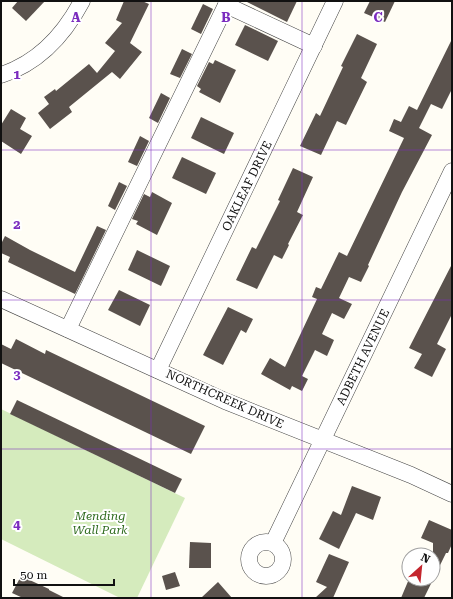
<svg xmlns="http://www.w3.org/2000/svg" width="453" height="599" viewBox="0 0 453 599" font-family="'Roboto Serif',serif">
<style>
.green{fill:#d5ebbd}
.building{fill:#5a524d}
.lines{fill:none;stroke-linecap:round;stroke-linejoin:round}
.minor-casing{stroke:#444;stroke-width:17}
.minor{stroke:#fff;stroke-width:16}
.grid{fill:none;stroke:#7b2cbf;stroke-width:1;stroke-opacity:0.55}
.labels{text-anchor:middle;dominant-baseline:central;stroke-width:4;stroke-linejoin:round;paint-order:stroke}
.street-label{font-size:12px;fill:#111;stroke:#fff}
.park-label{font-size:12px;font-style:italic;fill:#2f6b1f;stroke:#fff}
.grid-label{font-size:13px;text-anchor:middle;font-weight:bold;fill:#7b2cbf;stroke:#fff;stroke-width:4;stroke-linejoin:round;paint-order:stroke}
</style>
<rect width="100%" height="100%" fill="#fffdf5"/>
<!-- green -->
<path class="green" d="M1 409 185 498 137 598H120L1 539Z"/>
<!-- building -->
<g class="building">
<path d="M18 1H45L26 21 12 8Z"/>
<path d="M124 1H142L149 4 130 43 142 52 120 79 112 72 69 107 72 112 50 129 38 113 49 104 44 97 55 89 56 91 89 64 97 73 115 51 105 43 122 23 116 20Z"/>
<path d="M245 1H297L287 22Z"/>
<path d="M370 1H395L385 22 364 13Z"/>
<path d="M203 4 213 9 201 34 191 29Z"/>
<path d="M245 25 278 41 268 61 235 45Z"/>
<path d="M357 34 377 44 361 78 367 82 346 125 337 121 321 155 300 146 316 113 320 116 343 67 341 66Z"/>
<path d="M452 39V89L442 109 431 104 419 128 432 135 402 192 368 265 369 266 361 282 349 277 339 298 352 304 344 319 332 313 322 334 334 340 327 356 315 350 302 376 308 379 302 391 292 386 290 390 261 374 270 358 285 367 317 299 312 297 316 287 321 289 339 252 347 256 404 138 389 131 394 119 401 122 409 106 417 110Z"/>
<path d="M182 49 192 54 180 78 170 74Z"/>
<path d="M215 60 236 70 220 103 199 92 201 89 197 86 209 62 213 64Z"/>
<path d="M161 93 170 98 158 123 149 118Z"/>
<path d="M11 109 26 118 20 129 32 136 21 154 1 141V125Z"/>
<path d="M201 117 234 133 224 154 191 138Z"/>
<path d="M140 136 149 141 137 166 128 162Z"/>
<path d="M182 157 216 173 206 194 172 178Z"/>
<path d="M293 168 313 177 297 212 303 215 288 244 289 245 282 259 274 255 257 289 236 280 252 247 256 249 280 201 278 200Z"/>
<path d="M119 182 127 186 115 210 108 206Z"/>
<path d="M152 192 172 203 157 235 136 224 138 221 132 219 144 194 150 197Z"/>
<path d="M97 226 106 230 75 294 8 262 10 257 1 253V244L5 236 30 250 75 272Z"/>
<path d="M137 250 170 266 161 286 128 270Z"/>
<path d="M452 264V314L437 344 446 349 432 377 414 368 422 354 409 348Z"/>
<path d="M119 290 150 305 140 326 108 310Z"/>
<path d="M228 307 253 319 246 333 241 330 223 365 203 355Z"/>
<path d="M16 339 45 354 46 350 205 426 191 454 1 363V344L11 349Z"/>
<path d="M17 400 182 479 175 493 10 414Z"/>
<path d="M352 486 381 497 373 520 356 513 339 549 319 539 333 511 341 515Z"/>
<path d="M429 520 452 530V544L448 553H446L424 598H401L409 579H433V543L421 538Z"/>
<path d="M190 542 211 543V568H189Z"/>
<path d="M329 554 349 562 333 598H315L327 587 316 582Z"/>
<path d="M175 572 180 586 166 590 162 576Z"/>
<path d="M21 576 49 589V590L65 598H23L12 593Z"/>
<path d="M218 582 232 598H201Z"/>
</g>
<g class="lines">
<defs>
<g id="minor">
<path d="M226 5 314 46"/>
<path d="M1 75C38 63 64 35 82 1"/>
<path d="M1 299 225 401 411 475 452 494"/>
<path d="M68 329 228 1"/>
<path d="M158 370 335 1"/>
<circle cx="266" cy="559" r="17"/>
<path d="M273 543 452 171"/>
</g>
</defs>
<!-- minor casing -->
<use href="#minor" class="minor-casing"/>
<!-- minor -->
<use href="#minor" class="minor"/>
</g>
<!-- grid -->
<path class="grid" d="M151 1V598M302 1V598M1 150H452M1 300H452M1 449H452"/>
<g class="labels">
<!-- street labels -->
<g class="street-label">
<text transform="translate(247 186) rotate(-64)">OAKLEAF DRIVE</text>
<text transform="translate(363 357) rotate(-64)">ADBETH AVENUE</text>
<text transform="translate(225 399) rotate(24)">NORTHCREEK DRIVE</text>
</g>
<!-- park labels -->
<g class="park-label">
<text x="100" y="516">Mending<tspan x="100" dy="14">Wall Park</tspan></text>
</g>
</g>
<g class="grid-label">
<text x="76" y="22">A</text>
<text x="226" y="22">B</text>
<text x="378" y="22">C</text>
<text x="17" y="79">1</text>
<text x="17" y="229">2</text>
<text x="17" y="379">3</text>
<text x="17" y="529">4</text>
</g>
<!-- border -->
<rect width="453" height="599" fill="none" stroke="#111111" stroke-width="4"/>
<!-- north arrow -->
<g transform="translate(421 567) rotate(27)"><circle r="19" fill="#ffffff" stroke="#a0a0a0"/>
<path d="M0-3L7 15L0 10L-7 15Z" fill="#c4262e"/>
<text y="-6" font-size="11" font-weight="bold" text-anchor="middle" fill="#111111">N</text>
</g>
<!-- scale -->
<path d="M14 579v6h100v-6" fill="none" stroke="#111111" stroke-width="2"/>
<text x="20" y="579" font-size="12" fill="#111111" stroke="#ffffff" stroke-width="3" paint-order="stroke">50 m</text>
</svg>
